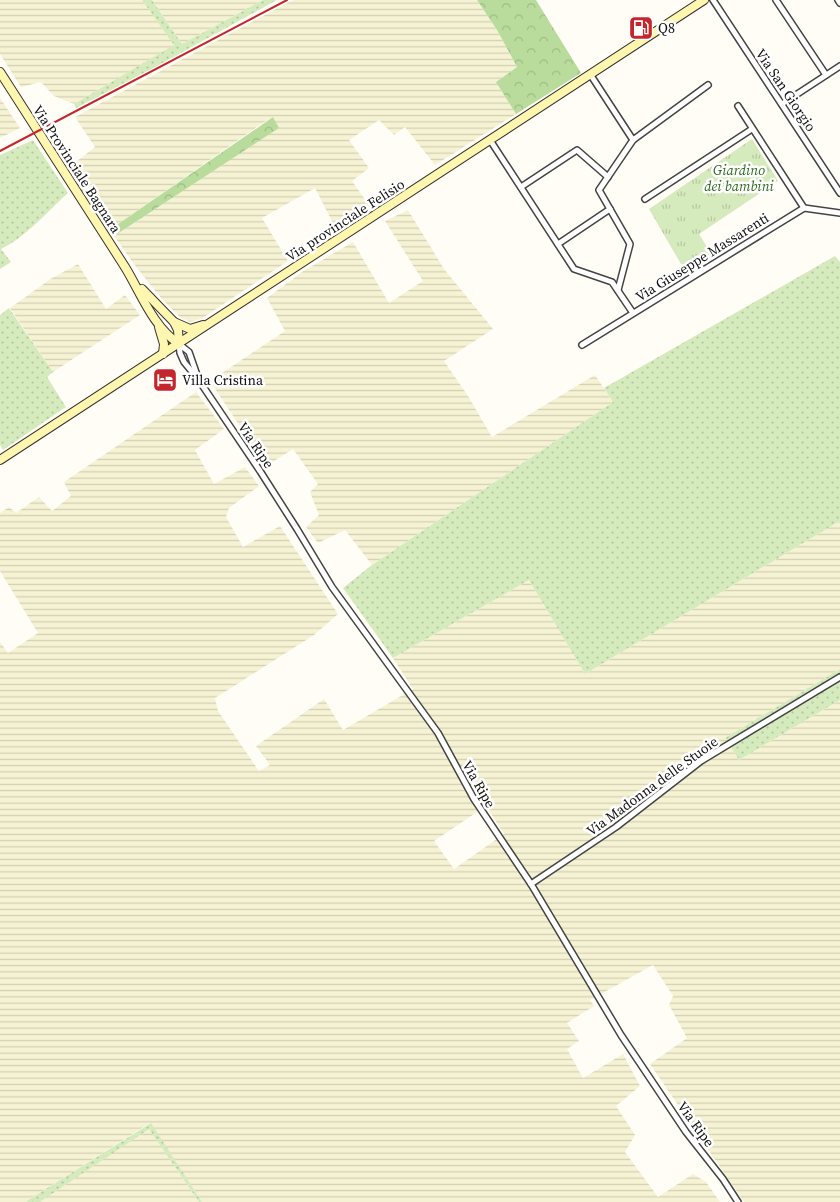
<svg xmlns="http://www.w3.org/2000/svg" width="840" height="1202" viewBox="0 0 840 1202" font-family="'Source Serif 4',serif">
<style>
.farmland{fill:url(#farmland-rules);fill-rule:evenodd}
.grass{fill:url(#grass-dots)}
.forest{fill:url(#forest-crowns)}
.park{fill:url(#park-tufts)}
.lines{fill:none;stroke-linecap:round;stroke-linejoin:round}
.minor-casing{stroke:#444;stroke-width:8}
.secondary-casing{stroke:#333;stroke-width:10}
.minor{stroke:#fff;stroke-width:5}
.secondary{stroke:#fff6b0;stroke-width:8}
.rail{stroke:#c4262e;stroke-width:2}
.labels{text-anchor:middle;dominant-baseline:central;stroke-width:5;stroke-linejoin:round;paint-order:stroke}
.poi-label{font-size:14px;fill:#111;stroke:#fff;text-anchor:start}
.street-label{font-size:14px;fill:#111;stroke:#fff}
.park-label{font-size:14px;font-style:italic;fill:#2f6b1f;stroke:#fff}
</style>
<defs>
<pattern id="farmland-rules" width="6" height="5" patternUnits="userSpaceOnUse" patternTransform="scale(1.25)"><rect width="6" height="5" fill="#f6f3d4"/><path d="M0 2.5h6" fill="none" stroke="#d2cfb5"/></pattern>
<pattern id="grass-dots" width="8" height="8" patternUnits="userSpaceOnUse" patternTransform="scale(1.25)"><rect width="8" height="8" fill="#d5ebbd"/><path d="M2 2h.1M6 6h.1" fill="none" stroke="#b6c8a1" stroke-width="1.8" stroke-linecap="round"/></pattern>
<pattern id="forest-crowns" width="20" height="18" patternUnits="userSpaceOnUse" patternTransform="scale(1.25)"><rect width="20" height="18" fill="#b9dc9c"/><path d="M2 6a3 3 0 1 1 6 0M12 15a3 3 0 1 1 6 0" fill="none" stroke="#9ebc85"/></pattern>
<pattern id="park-tufts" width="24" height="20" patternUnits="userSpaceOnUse" patternTransform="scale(1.25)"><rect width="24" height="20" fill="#d5ebbd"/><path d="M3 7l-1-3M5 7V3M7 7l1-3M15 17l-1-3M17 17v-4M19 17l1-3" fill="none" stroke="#b6c8a1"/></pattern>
</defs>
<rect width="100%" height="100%" fill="#fffdf5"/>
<!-- farmland -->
<g class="farmland">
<path d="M0 0H142L175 45 74 104 54 96 41 82 21 87 0 54Z"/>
<path d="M152 0H263L182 44Z"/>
<path d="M293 0H477L497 30 517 67 496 82 516 114 435 165 405 127 394 135 379 120 349 140 369 168 352 181 371 208 337 231 315 188 262 218 288 261 201 319 190 322 180 317 162 299 137 268 114 236 278 128 273 117 261 124 108 231 67 169 95 147 75 117Z"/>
<path d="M0 98 20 128 0 138Z"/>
<path d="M408 210 444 269 493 329 444 361 468 396 492 437 595 375 613 402 372 565 345 530 318 543 306 527 319 515 310 492 318 484 293 449 266 466 210 381 285 331 267 298 302 272 353 242 389 303 423 281 385 221Z"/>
<path d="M78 264 106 309 125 295 140 315 53 372 10 308 52 278Z"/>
<path d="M196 392 224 429 195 450 214 484 245 467 259 486 229 508 226 517 243 547 280 526 338 614 314 635 215 698 218 711 259 771 270 765 256 746 324 699 343 730 413 689 393 658 529 580 585 674 840 521V669L725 738 739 760 840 700V1202H744L650 1064 687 1038 669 1005 673 996 653 965 590 1000 594 1006 567 1023 579 1041 567 1049 583 1078 623 1054 640 1086 616 1106 635 1135 625 1152 658 1197 693 1174 706 1182 720 1202H202L150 1123 25 1202H0V642L8 653 38 633 0 571V513L9 507 16 513 39 497 52 511 71 496 64 482ZM486 806 504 834 454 869 434 841Z"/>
<path d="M149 1128 199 1202H40Z"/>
</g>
<!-- grass -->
<g class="grass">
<path d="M142 0H152L182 44 263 0H277L159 65 76 108 74 104 174 45Z"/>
<path d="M33 140 68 193C47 212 27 236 1 249L11 262 0 269V155Z"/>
<path d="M835 256 840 262V521L585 674 529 580 393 658 343 588 372 565 613 402 604 388Z"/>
<path d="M9 308 53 372 47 377 66 407 3 450 0 445V315Z"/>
<path d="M840 669V700L739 760 725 738Z"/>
<path d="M151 1123 202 1202H199L149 1129 40 1202H25Z"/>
</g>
<!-- forest -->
<g class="forest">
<path d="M477 0H536L581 73 516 114 496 82 517 67 497 30Z"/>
<path d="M273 117 279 128 114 236 108 231Z"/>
</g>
<!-- park -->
<path class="park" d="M752 139 778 181 699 234 712 255 685 271 649 209Z"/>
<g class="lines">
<defs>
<g id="minor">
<path d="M713 0 840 193"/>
<path d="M776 0 826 75"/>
<path d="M838 0 840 3"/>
<path d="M590 74 633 140"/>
<path d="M782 104 840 66"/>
<path d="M738 106 804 208"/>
<path d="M490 140 574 269 612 282 633 313"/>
<path d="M521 187 577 150 608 177"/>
<path d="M645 199 752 129"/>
<path d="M558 244 610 209"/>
<path d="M618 290 630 244 599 190 633 140 708 85"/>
<path d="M179 344 180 353 184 362 198 379 260 471 297 529 332 587 438 733 474 799 531 884 621 1035 686 1132 723 1179 738 1202"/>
<path d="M179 344 189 352 197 375"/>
<path d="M582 345 804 208 840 213"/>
<path d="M531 884 616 827 701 761 840 677"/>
</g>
<g id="secondary">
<path d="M0 72C42 137 83 202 125 267 141 293 153 327 179 344"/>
<path d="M142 289 174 322 178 330 179 344"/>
<path d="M174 322 190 329 203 325"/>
<path d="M159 327 164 344 163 354"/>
<path d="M0 460 704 0"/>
</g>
</defs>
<!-- minor casing -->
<use href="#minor" class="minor-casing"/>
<!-- secondary casing -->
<use href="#secondary" class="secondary-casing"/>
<!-- minor -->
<use href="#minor" class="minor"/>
<!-- secondary -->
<use href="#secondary" class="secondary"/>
<!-- rail -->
<path class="rail" d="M0 151 287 0"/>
</g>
<!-- icons -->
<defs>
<symbol id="fuel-square" viewBox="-11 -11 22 22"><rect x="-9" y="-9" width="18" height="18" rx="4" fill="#c4262e" stroke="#fff"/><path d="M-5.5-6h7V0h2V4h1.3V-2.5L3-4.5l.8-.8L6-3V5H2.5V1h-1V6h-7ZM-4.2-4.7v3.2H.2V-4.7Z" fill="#fff"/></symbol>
<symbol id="hotel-square" viewBox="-11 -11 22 22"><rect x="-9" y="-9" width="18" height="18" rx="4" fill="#c4262e" stroke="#fff"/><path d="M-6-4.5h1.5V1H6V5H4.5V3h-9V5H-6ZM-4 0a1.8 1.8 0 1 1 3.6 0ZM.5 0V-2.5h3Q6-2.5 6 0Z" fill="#fff"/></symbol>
</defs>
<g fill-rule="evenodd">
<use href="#fuel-square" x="627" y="14" width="28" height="28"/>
<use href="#hotel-square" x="151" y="366" width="28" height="28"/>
</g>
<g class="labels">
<!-- poi labels -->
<g class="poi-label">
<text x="658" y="28">Q8</text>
<text x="182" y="380">Villa Cristina</text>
</g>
<!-- street labels -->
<g class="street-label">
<text transform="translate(786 90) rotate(56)">Via San Giorgio</text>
<text transform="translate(77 169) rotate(57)">Via Provinciale Bagnara</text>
<text transform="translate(345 220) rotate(-33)">Via provinciale Felisio</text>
<text transform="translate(702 257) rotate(-32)">Via Giuseppe Massarenti</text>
<text transform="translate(256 445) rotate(56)">Via Ripe</text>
<text transform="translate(479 784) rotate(60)">Via Ripe</text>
<text transform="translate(652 786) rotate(-36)">Via Madonna delle Stuoie</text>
<text transform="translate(696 1124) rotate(54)">Via Ripe</text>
</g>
<!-- park labels -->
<g class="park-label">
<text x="739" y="170">Giardino<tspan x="739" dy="16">dei bambini</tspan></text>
</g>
</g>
</svg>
